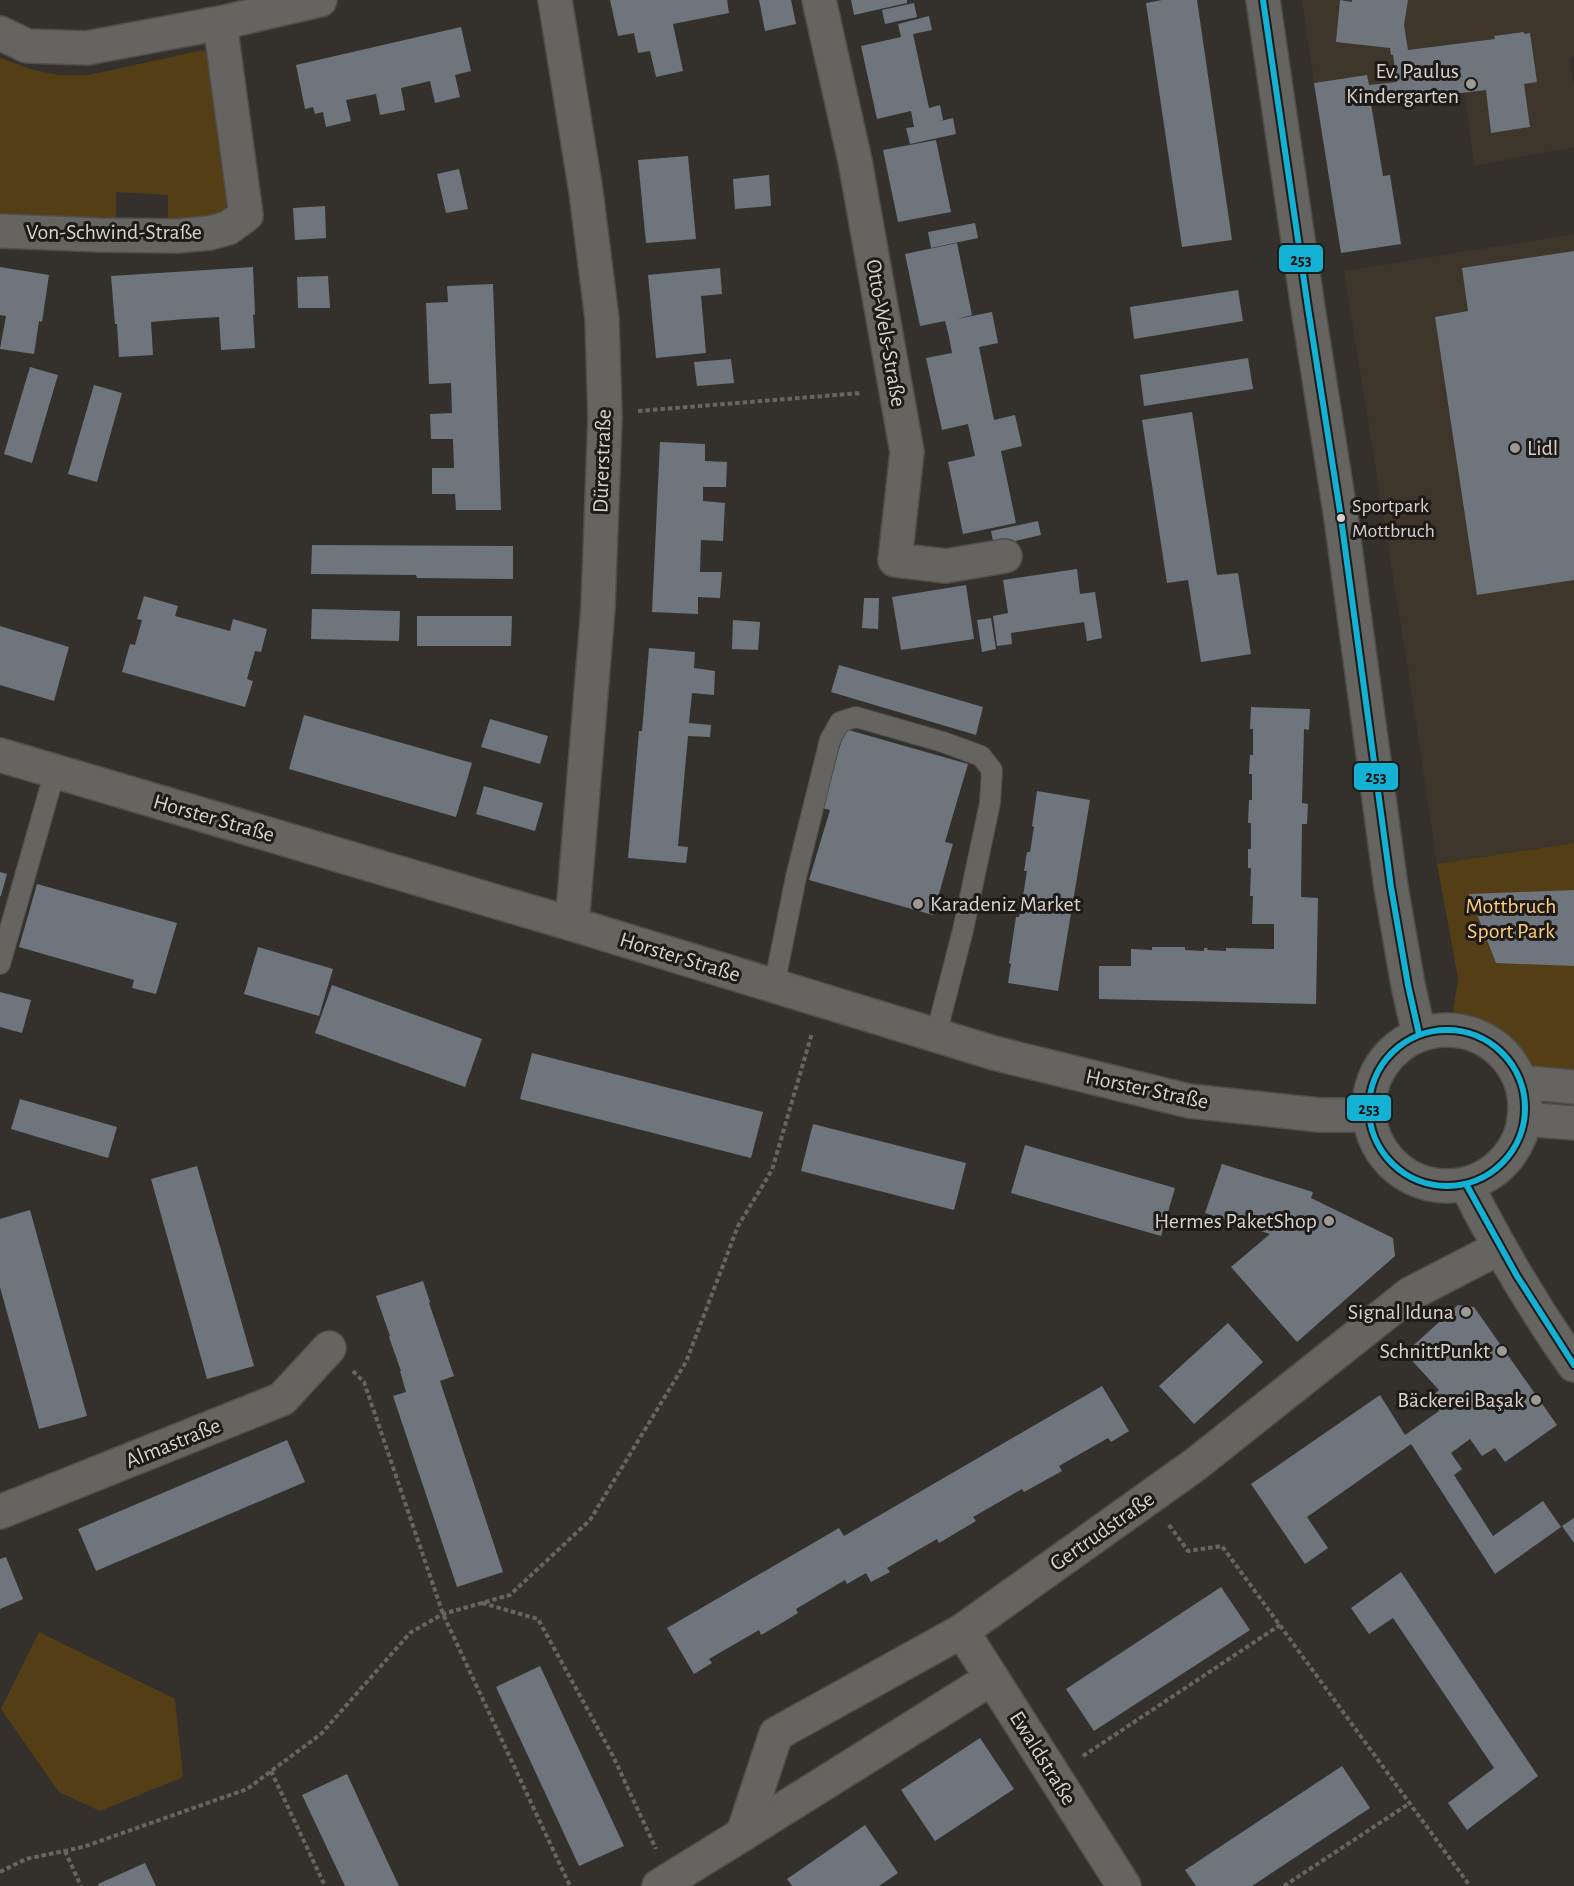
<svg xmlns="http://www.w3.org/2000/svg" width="1574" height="1886" viewBox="0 0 1574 1886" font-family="'Alegreya Sans',sans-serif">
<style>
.built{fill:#3e362a}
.green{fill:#543e16}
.building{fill:#6e757c}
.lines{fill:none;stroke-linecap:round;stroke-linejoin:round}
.service-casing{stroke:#504e4b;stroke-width:22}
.minor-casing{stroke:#504e4b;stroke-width:36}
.tertiary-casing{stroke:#504e4b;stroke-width:36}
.secondary-casing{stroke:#504e4b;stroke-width:36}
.path{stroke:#676562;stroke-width:4;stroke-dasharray:4.5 3;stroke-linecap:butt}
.service{stroke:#666461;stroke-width:20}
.minor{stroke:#666461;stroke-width:33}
.tertiary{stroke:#666461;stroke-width:33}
.secondary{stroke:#666461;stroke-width:33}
.bus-1-casing{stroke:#1d1a17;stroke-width:10}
.bus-1{stroke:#13b2d5;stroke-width:6}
.poi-dot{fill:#9d9a96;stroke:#1d1a17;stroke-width:2}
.bus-dot{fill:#d6d3ce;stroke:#1d1a17;stroke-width:2}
.labels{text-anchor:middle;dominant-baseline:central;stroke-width:6;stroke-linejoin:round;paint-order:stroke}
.bus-label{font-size:20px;fill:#d6d3ce;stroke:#1d1a17;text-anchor:start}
.poi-label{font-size:22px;fill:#d6d3ce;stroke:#1d1a17;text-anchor:end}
.street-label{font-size:22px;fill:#d6d3ce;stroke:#1d1a17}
.park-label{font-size:22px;fill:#ffcd7d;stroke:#1d1a17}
.line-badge{stroke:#1d1a17;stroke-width:2}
.pale-badge-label{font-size:16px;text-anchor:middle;font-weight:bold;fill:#111}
</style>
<rect width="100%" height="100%" fill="#34312d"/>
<!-- built -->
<g class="built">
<path d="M1302 0H1574V57L1569 60 1574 85V147L1474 166 1465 93 1371 104 1367 75 1314 83Z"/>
<path d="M1574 234V843L1437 864 1413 701 1344 271Z"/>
</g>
<!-- green -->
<g class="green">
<path d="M203 50 207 52 211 59 227 201 225 210 219 214 168 221V195L116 192V219L0 214V58L33 70 59 75H89Z"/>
<path d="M1574 843V1080L1535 1074C1525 1049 1507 1030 1482 1020 1473 1016 1462 1015 1453 1013L1458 978 1437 864Z"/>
<path d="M39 1632 175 1699 183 1777 100 1811 59 1792 1 1709Z"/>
</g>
<!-- building -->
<g class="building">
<path d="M610 0H727L729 13 673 24 683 71 656 77 650 51 638 53 634 33 618 36Z"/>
<path d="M759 0H791L796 24 765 31Z"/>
<path d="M851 0H907V3L854 15Z"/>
<path d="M1162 0H1197L1232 240 1182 247 1146 3Z"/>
<path d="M1340 0 1352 2V0H1408L1404 25 1408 50 1495 39 1494 36 1524 32V34L1530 33 1537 82 1524 84 1530 127 1491 133 1486 90 1371 104 1383 176 1390 175 1401 244 1341 253 1314 83 1367 75 1369 85 1397 82 1393 55H1391L1390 48 1336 42Z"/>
<path d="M914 3 917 17 885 24 882 10Z"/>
<path d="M929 16 932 30 913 34 929 108 940 105 943 120 936 122 953 118 956 134 910 144 906 128 914 127 911 111 877 119 861 46 901 37 898 24Z"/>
<path d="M461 27 471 71 455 75 460 97 435 103 430 81 401 88 405 110 380 115 376 94 346 100 351 121 326 127 323 112 315 114 313 107 305 109 296 65Z"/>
<path d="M936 140 951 212 898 222 883 150Z"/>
<path d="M688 156 696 239 646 243 638 160Z"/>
<path d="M459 169 468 209 446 213 437 174Z"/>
<path d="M769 175 771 206 735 209 733 179Z"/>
<path d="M325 206 326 238 295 240 293 208Z"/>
<path d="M975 223 978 238 931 248 928 232Z"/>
<path d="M957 243 972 315 957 319 992 312 998 343 979 347 994 420 1015 415 1022 446 1001 451 1016 523 963 534 948 462 975 456 968 424 942 430 926 358 952 353 949 337 945 321 920 326 905 254Z"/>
<path d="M1574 251V580L1477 595 1435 317 1468 311 1462 268Z"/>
<path d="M0 267 49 275 42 322 39 321 34 354 0 349 6 316 0 315Z"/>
<path d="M253 267 255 314 253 315 255 348 221 350 219 317 185 319 151 322 153 355 119 357 117 324H115L111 276Z"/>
<path d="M720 268 722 294 701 296 706 353 656 358 648 275Z"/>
<path d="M328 276 330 308H298L297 277Z"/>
<path d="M493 284 501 510H456L455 494H432V468H454L453 439H431L430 414 452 413 451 383 429 384 426 303 448 302 447 286Z"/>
<path d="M1238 290 1243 321 1134 339 1130 307Z"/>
<path d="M1248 358 1253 389 1144 406 1140 375Z"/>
<path d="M731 359 734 383 697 386 694 362Z"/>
<path d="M30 367 58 375 32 463 4 454Z"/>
<path d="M94 385 122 393 97 482 68 474Z"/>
<path d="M1192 412 1217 575 1238 573 1251 654 1201 662 1188 580 1167 583 1142 420Z"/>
<path d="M660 442 705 444V461L727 462 726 487H703V501L725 503 723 541 701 540 700 572H722L720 598 698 597V614L652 612Z"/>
<path d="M1038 521 1041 535 994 546 991 531Z"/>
<path d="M312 545 513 546V579L417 578 416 575 311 574Z"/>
<path d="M1077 569 1080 594 1095 592 1102 638 1087 641 1084 622 1011 633 1012 644 997 646 993 616 1008 613 1003 580Z"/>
<path d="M966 585 974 639 901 650 892 597Z"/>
<path d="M144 596 178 606 175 616 230 631 233 619 267 629 261 652 255 651 247 679 253 681 245 707 122 672 130 644 135 645 142 620 137 619Z"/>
<path d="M864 598H879L878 629 862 628Z"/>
<path d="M312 609 400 611 399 641 311 639Z"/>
<path d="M417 616H512L511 646H417Z"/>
<path d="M991 618 996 649 982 652 977 620Z"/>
<path d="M733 620 760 622 758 650 732 649Z"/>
<path d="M0 626 69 647 54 701 0 685Z"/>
<path d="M649 648 695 652 694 668 715 671 714 695 692 693 689 723 711 725 710 737 688 736 678 846 688 847 686 863 628 858 639 731H642Z"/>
<path d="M839 665 983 707 976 735 831 692Z"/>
<path d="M1251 707 1310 709 1309 730 1304 729 1302 803 1308 804 1307 824H1302L1301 897 1318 898 1316 1004 1099 999V966H1131V949L1152 950V947H1185V950L1204 951V948H1208L1207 950 1226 951V948L1274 949V924H1252L1253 896H1250L1251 868H1248V849H1251V823H1248L1249 800H1252V774H1249L1250 755H1253V729H1250Z"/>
<path d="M304 715 472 763 456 817 289 769Z"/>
<path d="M490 719 548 736 540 764 481 747Z"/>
<path d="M845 729 968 764 945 842 953 844 933 915 809 880 830 810 822 808Z"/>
<path d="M484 786 543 803 535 831 476 814Z"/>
<path d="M1037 791 1090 800 1058 991 1008 983 1011 964 1009 963 1016 917H1019L1022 900 1020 899V897L1023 896 1027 871H1024L1027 852H1030L1034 827 1032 826Z"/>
<path d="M0 872 7 874 1 896H0Z"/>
<path d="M37 884 177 923 156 994 132 988 134 980 19 947Z"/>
<path d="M1574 890V966L1496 963 1469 894Z"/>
<path d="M258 947 333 969 319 1016 244 994Z"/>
<path d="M332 985 482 1039 465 1087 315 1033Z"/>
<path d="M0 992 31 1000 22 1033 0 1027Z"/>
<path d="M532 1053 763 1112 751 1158 520 1099Z"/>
<path d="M20 1099 117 1127 108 1158 11 1129Z"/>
<path d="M813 1124 966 1163 954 1210 801 1171Z"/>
<path d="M1025 1145 1175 1188 1161 1236 1011 1193Z"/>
<path d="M1222 1164 1313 1192 1311 1198 1393 1238 1395 1256 1297 1342 1231 1267 1270 1234 1205 1213Z"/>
<path d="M197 1166 254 1366 207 1379 151 1179Z"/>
<path d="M30 1210 87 1416 39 1429 0 1287V1219Z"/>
<path d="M423 1281 430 1302 429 1303 454 1376 440 1381 503 1572 457 1587 393 1396 406 1392 400 1371H401L389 1337 390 1336 376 1296Z"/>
<path d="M1458 1305 1474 1307 1557 1425 1505 1462 1495 1448 1482 1456 1470 1439 1451 1453 1462 1469 1454 1475 1493 1536 1543 1501 1561 1527 1495 1574 1411 1444 1307 1517 1328 1548 1305 1564 1251 1484 1380 1395 1405 1435 1439 1411 1430 1398 1439 1390 1405 1353Z"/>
<path d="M1228 1323 1263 1362 1194 1424 1159 1386Z"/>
<path d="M1102 1386 1129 1431 1111 1442 1108 1438 1059 1466 1062 1471 1024 1492 1022 1489 973 1517 976 1521 939 1543 937 1539 887 1568 890 1572 871 1582 866 1573 847 1584 845 1580 796 1609 798 1613 780 1624 761 1635 759 1630 709 1659 712 1663 694 1674 667 1628 839 1528 844 1536Z"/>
<path d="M287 1440 305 1482 96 1571 78 1529Z"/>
<path d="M1574 1518V1543L1562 1526Z"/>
<path d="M6 1557 23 1599 0 1609V1559Z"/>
<path d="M1401 1572 1538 1776 1467 1830 1448 1803 1494 1768 1393 1618 1369 1634 1351 1608Z"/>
<path d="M1221 1587 1250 1630 1094 1731 1066 1689Z"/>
<path d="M540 1666 624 1846 579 1866 496 1687Z"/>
<path d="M980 1738 1014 1789 935 1841 901 1790Z"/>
<path d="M1342 1766 1370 1808 1252 1886H1196L1185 1870Z"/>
<path d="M347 1774 389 1865 399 1886H345L302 1795Z"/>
<path d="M865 1825 898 1873 879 1886H792L787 1879Z"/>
<path d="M145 1863 156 1886H99L98 1884Z"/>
</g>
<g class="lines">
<defs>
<g id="service">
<path d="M0 964 55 771"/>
<path d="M774 986 796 877 830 740 840 722 856 717 943 742 981 756 992 770 990 803 963 930 936 1035"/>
</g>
<g id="minor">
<path d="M555 0 586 192 602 319 605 417 598 608 572 924"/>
<path d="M819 0 855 161 907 452 895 560 946 566 1005 556"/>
<path d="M0 33 27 46 87 48 220 23 320 0"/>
<path d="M0 231 100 235 177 236 210 233 228 228 246 215 220 23"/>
<path d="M0 1512 282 1399 329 1348"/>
<path d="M962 1631 1124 1886"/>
<path d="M743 1834 992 1678"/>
<path d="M659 1886 743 1834 776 1734 962 1631 1196 1464 1410 1294 1499 1248"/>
</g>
<g id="tertiary">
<path d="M1263 0 1308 308 1341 518 1391 887 1408 985 1419 1034"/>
<path d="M1521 1082 1574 1087"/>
<path d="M1524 1119 1574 1123"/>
</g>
<g id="secondary">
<path d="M0 755 572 924 994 1053 1189 1101 1319 1115H1368"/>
<circle cx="1447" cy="1108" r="78"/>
<path d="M1466 1184C1498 1247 1533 1307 1574 1365"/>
</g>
</defs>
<!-- service casing -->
<use href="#service" class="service-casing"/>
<!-- minor casing -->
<use href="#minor" class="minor-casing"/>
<!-- tertiary casing -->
<use href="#tertiary" class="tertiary-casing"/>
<!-- secondary casing -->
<use href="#secondary" class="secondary-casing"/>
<!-- path -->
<g class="path">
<path d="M638 411 861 393"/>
<path d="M353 1371 364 1382 443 1614 570 1886"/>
<path d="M1169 1525 1188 1551 1222 1546 1470 1886"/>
<path d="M482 1603 538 1619 613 1756 656 1849"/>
<path d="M1083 1756 1280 1625"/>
<path d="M271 1771 325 1886"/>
<path d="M65 1851 81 1886"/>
<path d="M0 1872 26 1859 83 1847 247 1789 321 1734 410 1633 443 1614 510 1595 590 1520 686 1362 738 1226 772 1170 812 1033"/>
<path d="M1284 1886 1410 1803"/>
</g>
<!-- service -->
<use href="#service" class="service"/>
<!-- minor -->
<use href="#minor" class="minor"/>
<!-- tertiary -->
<use href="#tertiary" class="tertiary"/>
<!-- secondary -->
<use href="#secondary" class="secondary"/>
<defs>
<g id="bus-1">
<path d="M1263 0 1308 308 1341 518 1391 887 1408 985 1419 1034"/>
<circle cx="1447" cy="1108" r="78"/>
<path d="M1466 1184 1517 1276 1574 1365"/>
</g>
</defs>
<!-- bus-1 casing -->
<use href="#bus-1" class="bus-1-casing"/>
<!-- bus-1 -->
<use href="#bus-1" class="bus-1"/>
</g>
<!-- markers -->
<g class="poi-dot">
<circle cx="1471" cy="84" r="6"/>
<circle cx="1515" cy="448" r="6"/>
<circle cx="918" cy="904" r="6"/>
<circle cx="1329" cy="1221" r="6"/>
<circle cx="1466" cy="1312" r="6"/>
<circle cx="1502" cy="1351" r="6"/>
<circle cx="1536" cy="1400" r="6"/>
</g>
<circle class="bus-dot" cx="1341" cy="518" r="5"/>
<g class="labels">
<!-- bus labels -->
<g class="bus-label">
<text x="1352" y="506">Sportpark<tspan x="1352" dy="25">Mottbruch</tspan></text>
</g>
<!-- poi labels -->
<g class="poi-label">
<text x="1459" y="71">Ev. Paulus<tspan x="1459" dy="25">Kindergarten</tspan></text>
<text x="1527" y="448" text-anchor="start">Lidl</text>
<text x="930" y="904" text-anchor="start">Karadeniz Market</text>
<text x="1317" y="1221">Hermes PaketShop</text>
<text x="1454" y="1312">Signal Iduna</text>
<text x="1490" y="1351">SchnittPunkt</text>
<text x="1524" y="1400">Bäckerei Başak</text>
</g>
<!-- street labels -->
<g class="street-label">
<text x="114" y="232">Von-Schwind-Straße</text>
<text transform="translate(886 333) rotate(80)">Otto-Wels-Straße</text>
<text transform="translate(602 461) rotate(-88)">Dürerstraße</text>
<text transform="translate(214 818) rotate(16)">Horster Straße</text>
<text transform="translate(680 957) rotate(17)">Horster Straße</text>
<text transform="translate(1147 1089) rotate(12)">Horster Straße</text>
<text transform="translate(173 1443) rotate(-22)">Almastraße</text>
<text transform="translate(1102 1531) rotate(-35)">Gertrudstraße</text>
<text transform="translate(1043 1758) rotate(58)">Ewaldstraße</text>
</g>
<!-- park labels -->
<g class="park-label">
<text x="1511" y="906">Mottbruch<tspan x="1511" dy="25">Sport Park</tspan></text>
</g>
</g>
<g class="line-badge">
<rect x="1278" y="244" width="46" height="29" rx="6" fill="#13b2d5"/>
<rect x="1353" y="762" width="46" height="29" rx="6" fill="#13b2d5"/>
<rect x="1346" y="1094" width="46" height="28" rx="6" fill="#13b2d5"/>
</g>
<g class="pale-badge-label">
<text x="1301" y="265">253</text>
<text x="1376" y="782">253</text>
<text x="1369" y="1114">253</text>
</g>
</svg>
